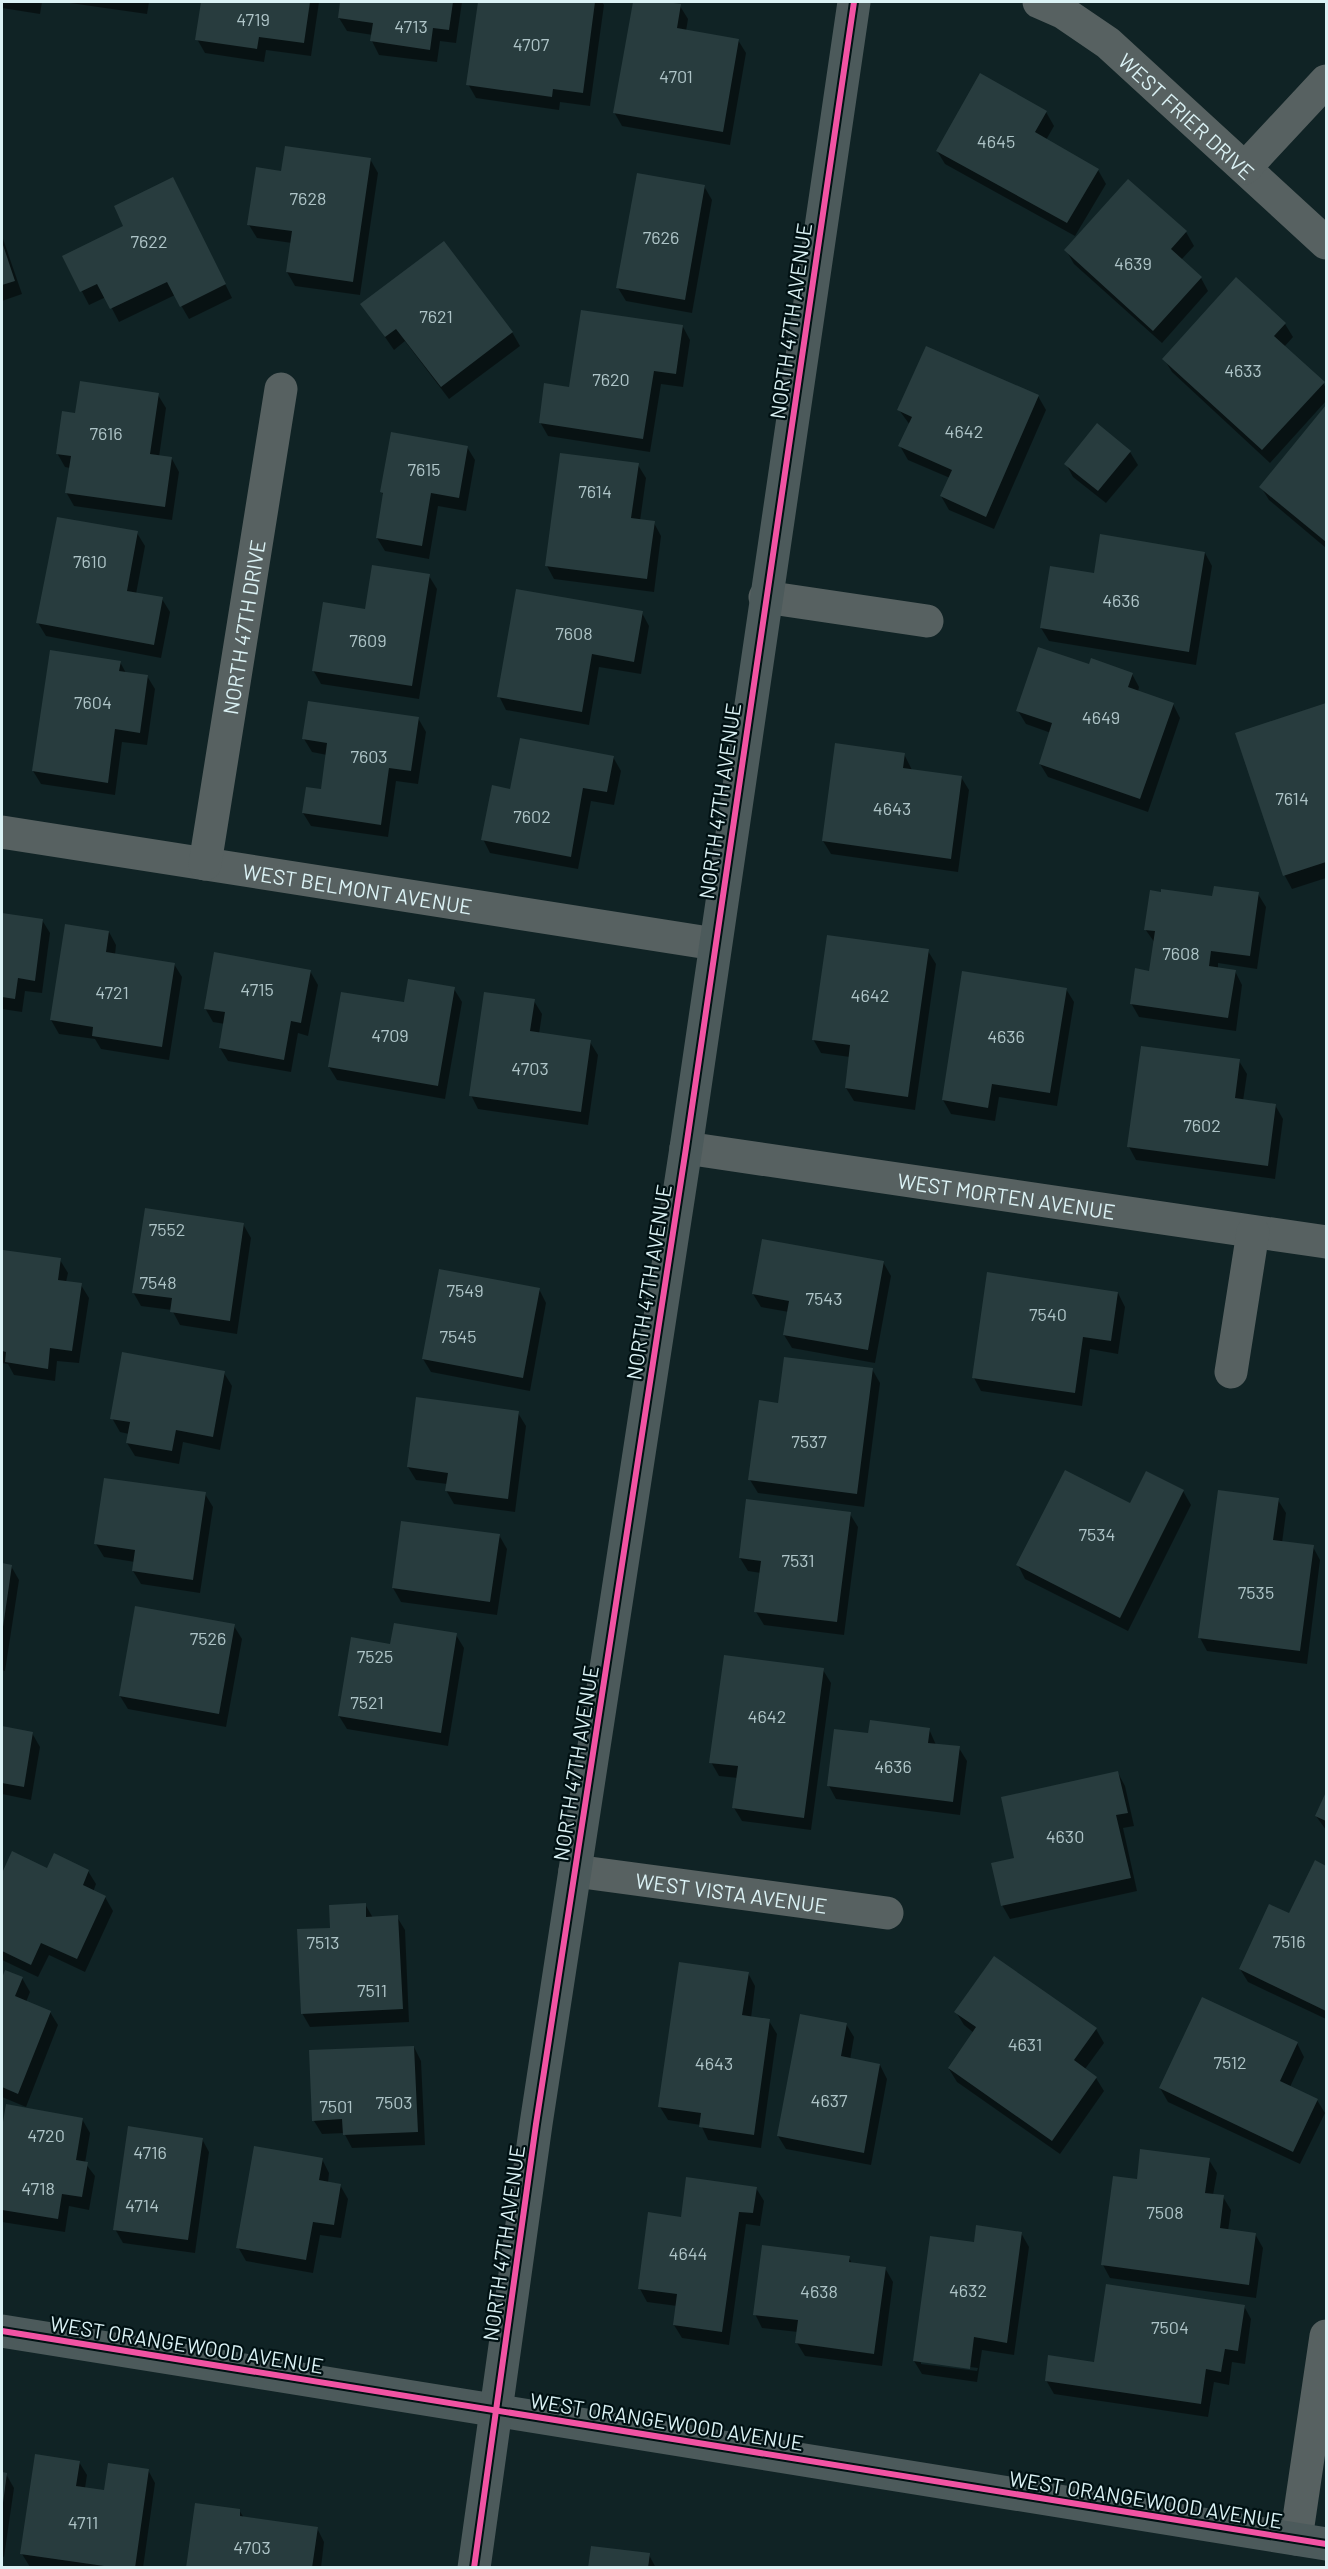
<svg xmlns="http://www.w3.org/2000/svg" width="1328" height="2569" viewBox="0 0 1328 2569" font-family="Barlow,sans-serif">
<style>
.shadow{fill:#0007;fill-rule:evenodd}
.building{fill:#283c3e}
.lines{fill:none;stroke-linecap:round;stroke-linejoin:round}
.street{stroke:#576161;stroke-width:33}
.secondary{stroke:#4c5a5b;stroke-width:33}
.cycleway-casing{stroke:#011113;stroke-width:10}
.cycleway{stroke:#f153a3;stroke-width:6}
.labels{text-anchor:middle;dominant-baseline:central;stroke-width:4.5;stroke-linejoin:round;paint-order:stroke}
.number-label{font-size:18px;fill:#aec4c7}
.street-label{font-size:21px;fill:#dbf2f5;stroke:#011113}
</style>
<rect width="100%" height="100%" fill="#102325"/>
<!-- shadow -->
<g class="shadow">
<path d="M2 2H42L40 14 2 8V12Z"/>
<path d="M63 2H149L147 14Z"/>
<path d="M202 2H319L311 56 266 50 264 62 205 53 197 39Z"/>
<path d="M342 2H462L456 43 440 41 437 62 379 55 372 41 373 35 347 31 339 18Z"/>
<path d="M480 2H527L546 4V2H602L604 5 590 106 560 102 559 110 476 98 468 84Z"/>
<path d="M634 2H658L680 6 688 19 686 31 738 40 746 53 730 145 622 126 614 112Z"/>
<path d="M981 75 1046 112 1054 126 1046 140 1098 170 1106 184 1075 236 945 164 937 151Z"/>
<path d="M370 159 378 173 360 295 295 286 287 272 292 243 257 238 249 225 282 173Z"/>
<path d="M1128 181 1186 232 1194 246 1181 260 1201 278 1208 291 1162 343 1074 264 1066 250Z"/>
<path d="M704 186 712 200 692 313 626 301 618 288Z"/>
<path d="M180 192 232 298 189 319 175 295 119 322 106 297 89 305 64 257 125 227Z"/>
<path d="M2 236 22 294 2 301Z"/>
<path d="M362 304 512 332 520 346 449 399 405 341 394 350Z"/>
<path d="M1285 324 1293 337 1284 347 1323 383 1326 388V401L1270 463 1172 372 1164 359Z"/>
<path d="M683 327 690 340 683 387 661 384 650 452 548 436 540 422Z"/>
<path d="M158 395 166 408 159 457 172 459 179 472 172 520 74 506 66 492 70 468 65 467 57 453 77 414Z"/>
<path d="M1038 396 1046 410 994 529 949 510 941 496 950 478 908 460 900 446 910 425 899 410Z"/>
<path d="M1326 407V548L1269 500 1261 487Z"/>
<path d="M467 447 475 460 466 511 438 506 429 559 385 551 377 538 384 497 382 492Z"/>
<path d="M1130 452 1138 465 1106 503 1073 477 1066 464Z"/>
<path d="M638 465 646 478 640 521 654 523 661 536 654 592 554 579 547 566Z"/>
<path d="M137 533 145 546 136 594 162 599 170 612 161 658 46 636 38 623Z"/>
<path d="M1205 553 1212 566 1196 665 1049 641 1041 628 1095 574Z"/>
<path d="M429 576 437 589 419 699 321 684 313 670 366 611Z"/>
<path d="M642 613 649 626 641 674 599 667 589 725 506 710 499 696Z"/>
<path d="M120 662 126 673 147 676 155 689 147 745 122 742 115 795 41 784 33 771Z"/>
<path d="M1090 666 1132 674 1139 687 1138 692 1173 704 1180 718 1148 812 1048 777 1040 764 1051 733 1026 724 1018 711Z"/>
<path d="M1326 704V878L1292 889 1285 876 1237 734Z"/>
<path d="M418 718 426 732 418 784 396 781 388 837 311 826 303 813 322 791 327 755 312 752 304 739Z"/>
<path d="M904 754 912 770 961 777 969 790 958 872 831 854 823 841Z"/>
<path d="M613 757 621 771 614 805 591 801 578 869 490 853 483 839 512 790Z"/>
<path d="M1258 894 1266 907 1257 969 1218 963V969L1235 971 1242 985 1236 1031 1139 1017 1131 1003 1151 972 1155 943 1145 929 1213 898Z"/>
<path d="M2 915 42 920 50 933 42 993 25 991 22 1012 2 1009Z"/>
<path d="M109 932 116 945 115 955 174 964 182 977 169 1060 101 1049 95 1039 59 1034 51 1020Z"/>
<path d="M928 951 936 964 915 1110 854 1101 846 1088 850 1057 821 1053 813 1039Z"/>
<path d="M310 971 318 985 308 1036 298 1033 291 1072 228 1061 220 1048 225 1024 213 1022 205 1008Z"/>
<path d="M454 989 462 1002 445 1099 337 1080 329 1067 405 1004Z"/>
<path d="M1066 989 1074 1002 1057 1106 999 1097 995 1121 951 1114 943 1100Z"/>
<path d="M534 1001 542 1014 539 1034 590 1042 598 1055 588 1125 478 1109 471 1095Z"/>
<path d="M1239 1061 1247 1074 1243 1101 1275 1105 1283 1119 1275 1179 1136 1160 1129 1147Z"/>
<path d="M243 1224 251 1238 237 1334 180 1325 172 1310 141 1306 133 1292Z"/>
<path d="M4 1251 60 1260 68 1273 66 1282 81 1285 89 1298 79 1363 57 1361 55 1381 14 1375 8 1364 2 1363V1269Z"/>
<path d="M883 1262 891 1276 875 1363 792 1348 784 1335 789 1312 761 1307 753 1294Z"/>
<path d="M539 1289 546 1303 530 1391 431 1372 423 1359Z"/>
<path d="M1118 1293 1125 1307 1118 1354 1090 1349 1082 1406 981 1391 974 1378Z"/>
<path d="M872 1369 880 1383 864 1507 758 1493 750 1480 780 1404Z"/>
<path d="M224 1373 232 1386 220 1450 183 1442 179 1464 135 1456 127 1443 129 1434 120 1432 112 1418Z"/>
<path d="M518 1413 526 1426 515 1512 454 1504 446 1490 447 1484 416 1480 408 1467Z"/>
<path d="M1147 1473 1183 1491 1191 1505 1128 1631 1025 1579 1018 1565 1131 1505Z"/>
<path d="M205 1494 213 1507 200 1593 141 1584 133 1571 135 1562 104 1557 96 1544Z"/>
<path d="M1278 1500 1286 1513 1282 1543 1313 1547 1320 1560 1307 1664 1207 1651 1200 1638Z"/>
<path d="M850 1514 858 1527 844 1635 764 1625 756 1612 761 1573 748 1571 740 1558Z"/>
<path d="M499 1535 507 1549 497 1615 401 1602 393 1588Z"/>
<path d="M2 1565 11 1566 19 1580 5 1671 2 1670Z"/>
<path d="M234 1626 242 1639 226 1727 128 1709 120 1696Z"/>
<path d="M456 1635 464 1648 448 1746 347 1729 339 1716 392 1646Z"/>
<path d="M823 1670 831 1683 811 1830 742 1821 734 1808 738 1778 719 1776 711 1762Z"/>
<path d="M2 1728 32 1733 40 1747 31 1800 2 1794Z"/>
<path d="M929 1729 936 1745 959 1748 967 1761 960 1815 836 1799 829 1786 869 1735Z"/>
<path d="M1118 1773 1125 1786 1134 1826 1123 1828 1137 1891 1010 1919 1002 1905 1016 1859Z"/>
<path d="M1326 1795V1830L1316 1816Z"/>
<path d="M12 1853 48 1870 88 1871 96 1884 93 1892 105 1897 113 1911 85 1972 49 1955 38 1977 2 1960V1877Z"/>
<path d="M1315 1862 1326 1867V2019L1248 1982 1240 1969 1290 1915Z"/>
<path d="M365 1904 373 1918 397 1917 405 1930 409 2022 310 2027 302 2013 331 1929Z"/>
<path d="M5 1972 22 1978 30 1992 26 2002 50 2012 58 2025 26 2107 2 2097V1981Z"/>
<path d="M748 1973 755 1986 751 2018 769 2021 777 2034 761 2148 708 2140 701 2125 668 2120 660 2107Z"/>
<path d="M956 2012 1096 2029 1104 2043 1085 2069 1096 2078 1104 2091 1060 2154 957 2082 949 2069 974 2033 964 2025Z"/>
<path d="M846 2024 854 2037 850 2060 880 2065 887 2079 871 2165 786 2149 778 2136Z"/>
<path d="M1297 2043 1304 2057 1290 2087 1317 2100 1325 2113 1300 2164 1168 2102 1160 2088Z"/>
<path d="M414 2047 421 2061 425 2145 352 2148 344 2133 322 2134 314 2121Z"/>
<path d="M7 2106 82 2119 90 2133 85 2163 95 2176 89 2210 69 2206 65 2232 2 2222V2137Z"/>
<path d="M202 2139 209 2152 195 2253 123 2243 115 2229Z"/>
<path d="M322 2159 329 2173 328 2183 340 2185 348 2199 341 2238 320 2235 313 2273 246 2261 238 2247Z"/>
<path d="M1209 2160 1217 2173 1213 2195 1223 2197 1231 2210 1228 2231 1255 2234 1263 2248 1256 2298 1110 2278 1103 2265 1138 2180Z"/>
<path d="M756 2188 764 2201 760 2226 746 2224 729 2345 682 2338 674 2325 677 2306 647 2302 640 2289 682 2218Z"/>
<path d="M1021 2233 1029 2247 1014 2355 982 2350 977 2382 922 2374 914 2361 975 2244ZM921 2361 978 2368 977 2371 921 2364Z"/>
<path d="M849 2257 852 2264 885 2268 893 2282 882 2366 805 2356 797 2343 798 2332 762 2328 755 2314Z"/>
<path d="M1244 2306 1251 2319 1245 2364 1232 2362 1229 2385 1214 2382 1208 2417 1054 2394 1046 2380Z"/>
<path d="M79 2462 87 2475 85 2488 105 2491 148 2470 155 2483 143 2568 30 2567 22 2554Z"/>
<path d="M2 2473 6 2474 14 2488 4 2557 2 2556Z"/>
<path d="M239 2510 244 2518 317 2528 324 2542 321 2568H187Z"/>
<path d="M649 2555 656 2568H590Z"/>
</g>
<!-- building -->
<g class="building">
<path d="M201 2H310L304 43 259 37 257 49 195 40Z"/>
<path d="M340 2H453L449 30 433 28 430 50 370 41 373 23 338 18Z"/>
<path d="M478 2H595L583 93 553 89 552 97 466 85Z"/>
<path d="M633 2H666L681 4 677 28 739 39 723 132 613 113Z"/>
<path d="M980 73 1047 111 1035 132 1099 169 1067 223 936 151Z"/>
<path d="M285 146 371 158 353 282 286 272 292 231 247 225 256 167 281 171Z"/>
<path d="M637 173 705 185 685 300 616 288Z"/>
<path d="M173 177 226 284 180 307 167 282 110 309 97 284 80 292 62 256 123 226 114 206Z"/>
<path d="M1128 179 1187 231 1171 249 1202 277 1153 331 1064 250Z"/>
<path d="M444 241 513 332 441 387 396 329 385 337 360 304Z"/>
<path d="M2 242 15 281 2 285Z"/>
<path d="M1236 277 1286 323 1274 336 1325 382 1262 450 1162 359Z"/>
<path d="M581 310 683 325 676 374 654 371 643 439 539 423 544 383 569 387Z"/>
<path d="M926 346 1039 395 986 517 940 496 952 470 898 446 912 417 897 410Z"/>
<path d="M80 381 159 393 150 454 172 457 165 507 65 493 71 456 56 454 62 411 75 413Z"/>
<path d="M1326 405V542L1259 487Z"/>
<path d="M1097 423 1131 451 1098 491 1064 464Z"/>
<path d="M391 432 468 446 459 498 431 493 422 546 376 538 383 493 380 492Z"/>
<path d="M560 453 639 463 631 518 655 521 647 579 545 566Z"/>
<path d="M57 517 138 531 127 591 163 597 154 645 36 623Z"/>
<path d="M1100 534 1205 552 1189 652 1040 628 1050 566 1094 573Z"/>
<path d="M372 565 430 574 412 686 312 671 323 602 365 609Z"/>
<path d="M516 589 643 611 634 662 592 654 582 712 497 697Z"/>
<path d="M1038 647 1089 664 1091 658 1133 673 1128 687 1174 703 1140 799 1039 764 1052 723 1016 711Z"/>
<path d="M50 650 121 661 119 671 148 675 140 733 115 729 108 783 32 771Z"/>
<path d="M308 701 419 717 411 771 389 768 381 825 302 813 306 787 321 789 327 743 302 739Z"/>
<path d="M1326 703V862L1283 876 1235 733Z"/>
<path d="M520 738 614 756 607 792 583 788 571 857 481 840 492 785 510 789Z"/>
<path d="M835 743 905 753 903 768 962 776 951 859 822 841Z"/>
<path d="M1214 886 1259 892 1250 956 1211 951 1209 966 1236 970 1228 1018 1130 1004 1135 968 1149 971 1155 931 1144 930 1150 890 1161 892V889L1212 896Z"/>
<path d="M2 913 43 919 35 981 18 978 15 999 2 997Z"/>
<path d="M65 924 109 931 106 952 175 963 162 1047 92 1036 93 1027 50 1020Z"/>
<path d="M827 935 929 949 908 1097 845 1088 850 1045 812 1040Z"/>
<path d="M214 952 311 970 301 1023 291 1021 284 1060 219 1048 225 1012 204 1009Z"/>
<path d="M962 971 1067 988 1050 1093 992 1084 988 1108 942 1100Z"/>
<path d="M408 979 455 987 438 1086 328 1067 341 992 404 1002Z"/>
<path d="M484 992 535 999 530 1031 591 1040 581 1112 469 1096Z"/>
<path d="M1141 1046 1240 1059 1235 1098 1276 1104 1268 1166 1127 1147Z"/>
<path d="M145 1208 244 1223 230 1321 170 1312 172 1298 132 1293Z"/>
<path d="M762 1239 884 1261 868 1350 783 1335 789 1301 752 1294Z"/>
<path d="M3 1250 61 1258 58 1280 82 1283 72 1351 50 1348 48 1369 5 1362 6 1352 2 1351Z"/>
<path d="M439 1269 540 1288 523 1378 422 1359Z"/>
<path d="M987 1272 1118 1292 1111 1341 1083 1337 1075 1393 972 1378Z"/>
<path d="M122 1352 225 1371 213 1437 176 1430 172 1451 126 1443 130 1422 110 1419Z"/>
<path d="M784 1357 873 1368 857 1494 748 1480 759 1400 778 1403Z"/>
<path d="M416 1397 519 1411 508 1499 445 1491 448 1473 407 1467Z"/>
<path d="M1065 1470 1130 1503 1146 1471 1184 1490 1120 1618 1016 1565Z"/>
<path d="M104 1478 206 1492 193 1580 132 1571 135 1550 94 1544Z"/>
<path d="M1218 1490 1279 1498 1273 1540 1314 1545 1300 1651 1198 1638Z"/>
<path d="M746 1499 851 1512 837 1622 754 1612 761 1561 739 1558Z"/>
<path d="M401 1521 500 1534 490 1602 392 1588Z"/>
<path d="M2 1563 12 1565 3 1627H2Z"/>
<path d="M135 1606 235 1624 219 1714 119 1696Z"/>
<path d="M394 1623 457 1633 441 1733 338 1716 351 1637 390 1644Z"/>
<path d="M724 1655 824 1668 804 1818 732 1808 738 1766 709 1763Z"/>
<path d="M870 1720 930 1728 928 1743 960 1746 953 1802 827 1786 834 1729 868 1733Z"/>
<path d="M2 1726 33 1732 24 1787 2 1783Z"/>
<path d="M1118 1771 1128 1813 1116 1815 1131 1878 1001 1906 991 1863 1014 1858 1001 1797Z"/>
<path d="M1326 1792V1821L1315 1816Z"/>
<path d="M12 1851 47 1868 54 1853 89 1870 83 1885 106 1896 77 1959 41 1943 31 1965 2 1951V1873Z"/>
<path d="M1315 1860 1326 1866V2011L1239 1969 1269 1904 1289 1913Z"/>
<path d="M366 1903V1917L398 1915 403 2009 301 2014 297 1929 330 1928 329 1905Z"/>
<path d="M994 1956 1097 2028 1074 2060 1097 2077 1052 2141 948 2068 976 2027 954 2012Z"/>
<path d="M679 1962 749 1972 742 2015 770 2019 754 2135 699 2127 701 2113 658 2107Z"/>
<path d="M5 1970 23 1977 15 1996 51 2011 18 2094 2 2087V1978Z"/>
<path d="M1202 1997 1298 2042 1280 2081 1318 2099 1293 2152 1159 2088Z"/>
<path d="M800 2014 847 2023 841 2056 880 2064 864 2153 777 2136Z"/>
<path d="M414 2046 418 2132 343 2135 342 2119 312 2121 309 2050Z"/>
<path d="M6 2104 83 2118 76 2160 88 2162 82 2197 62 2194 58 2219 2 2210V2128Z"/>
<path d="M128 2126 203 2138 188 2240 113 2230Z"/>
<path d="M254 2146 323 2158 319 2180 341 2184 334 2225 313 2222 306 2260 236 2248Z"/>
<path d="M1140 2149 1210 2158 1205 2193 1224 2195 1220 2228 1256 2233 1249 2285 1101 2265 1113 2176 1137 2179Z"/>
<path d="M686 2177 757 2187 753 2213 739 2212 722 2332 673 2325 677 2294 638 2289 648 2212 681 2217Z"/>
<path d="M976 2225 1022 2232 1007 2343 974 2337 970 2369 913 2361 930 2236 974 2242Z"/>
<path d="M762 2245 850 2256 849 2262 886 2267 874 2354 795 2343 798 2320 753 2315Z"/>
<path d="M1106 2284 1245 2305 1238 2351 1225 2349 1221 2372 1206 2369 1201 2404 1045 2381 1048 2355 1094 2362Z"/>
<path d="M35 2454 80 2461 76 2486 104 2490 108 2463 149 2469 135 2568H118L20 2554Z"/>
<path d="M2 2472 7 2473 3 2503H2Z"/>
<path d="M195 2503 240 2509V2516L318 2527 312 2568H186Z"/>
<path d="M591 2546 650 2553 648 2568H588Z"/>
</g>
<g class="lines">
<!-- street -->
<g class="street">
<path id="s1" d="M1039 2 1064 13 1108 43 1326 243"/>
<path d="M1245 168 1326 81"/>
<path d="M765 597 927 621"/>
<path id="s2" d="M2 832 715 944"/>
<path id="s3" d="M205 864 281 389"/>
<path id="s4" d="M686 1148 1326 1242"/>
<path d="M1231 1372 1253 1232"/>
<path id="s5" d="M575 1871 887 1913"/>
<path d="M1296 2539 1326 2336"/>
</g>
<!-- secondary -->
<g class="secondary">
<path d="M2 2331 1326 2544"/>
<path d="M474 2568 536 2124 686 1148 854 2"/>
</g>
<defs>
<g id="cycleway">
<path d="M2 2331 1326 2544"/>
<path d="M474 2568 536 2124 686 1148 854 2"/>
</g>
</defs>
<!-- cycleway casing -->
<use href="#cycleway" class="cycleway-casing"/>
<!-- cycleway -->
<use href="#cycleway" class="cycleway"/>
</g>
<g class="labels">
<!-- number labels -->
<g class="number-label">
<text x="253" y="19">4719</text>
<text x="411" y="26">4713</text>
<text x="531" y="44">4707</text>
<text x="676" y="76">4701</text>
<text x="996" y="141">4645</text>
<text x="308" y="198">7628</text>
<text x="661" y="237">7626</text>
<text x="149" y="241">7622</text>
<text x="1133" y="263">4639</text>
<text x="436" y="316">7621</text>
<text x="1243" y="370">4633</text>
<text x="611" y="379">7620</text>
<text x="964" y="431">4642</text>
<text x="106" y="433">7616</text>
<text x="424" y="469">7615</text>
<text x="595" y="491">7614</text>
<text x="90" y="561">7610</text>
<text x="1121" y="600">4636</text>
<text x="574" y="633">7608</text>
<text x="368" y="640">7609</text>
<text x="93" y="702">7604</text>
<text x="1101" y="717">4649</text>
<text x="369" y="756">7603</text>
<text x="1292" y="798">7614</text>
<text x="892" y="808">4643</text>
<text x="532" y="816">7602</text>
<text x="1181" y="953">7608</text>
<text x="257" y="989">4715</text>
<text x="112" y="992">4721</text>
<text x="870" y="995">4642</text>
<text x="390" y="1035">4709</text>
<text x="1006" y="1036">4636</text>
<text x="530" y="1068">4703</text>
<text x="1202" y="1125">7602</text>
<text x="167" y="1229">7552</text>
<text x="158" y="1282">7548</text>
<text x="465" y="1290">7549</text>
<text x="824" y="1298">7543</text>
<text x="1048" y="1314">7540</text>
<text x="458" y="1336">7545</text>
<text x="809" y="1441">7537</text>
<text x="1097" y="1534">7534</text>
<text x="798" y="1560">7531</text>
<text x="1256" y="1592">7535</text>
<text x="208" y="1638">7526</text>
<text x="375" y="1656">7525</text>
<text x="367" y="1702">7521</text>
<text x="767" y="1716">4642</text>
<text x="893" y="1766">4636</text>
<text x="1065" y="1836">4630</text>
<text x="1289" y="1941">7516</text>
<text x="323" y="1942">7513</text>
<text x="372" y="1990">7511</text>
<text x="1025" y="2044">4631</text>
<text x="1230" y="2062">7512</text>
<text x="714" y="2063">4643</text>
<text x="829" y="2100">4637</text>
<text x="394" y="2102">7503</text>
<text x="336" y="2106">7501</text>
<text x="46" y="2135">4720</text>
<text x="150" y="2152">4716</text>
<text x="38" y="2188">4718</text>
<text x="142" y="2205">4714</text>
<text x="1165" y="2212">7508</text>
<text x="688" y="2253">4644</text>
<text x="968" y="2290">4632</text>
<text x="819" y="2291">4638</text>
<text x="1170" y="2327">7504</text>
<text x="83" y="2522">4711</text>
<text x="252" y="2547">4703</text>
</g>
<!-- street labels -->
<g class="street-label">
<text stroke="none"><textPath href="#s1" startOffset="188">WEST FRIER DRIVE</textPath></text>
<text transform="translate(790 321) rotate(-82)">NORTH 47TH AVENUE</text>
<text stroke="none"><textPath href="#s3" startOffset="240">NORTH 47TH DRIVE</textPath></text>
<text transform="translate(719 801) rotate(-82)">NORTH 47TH AVENUE</text>
<text stroke="none"><textPath href="#s2" startOffset="360">WEST BELMONT AVENUE</textPath></text>
<text stroke="none"><textPath href="#s4" startOffset="324">WEST MORTEN AVENUE</textPath></text>
<text transform="translate(648 1282) rotate(-81)">NORTH 47TH AVENUE</text>
<text transform="translate(575 1763) rotate(-81)">NORTH 47TH AVENUE</text>
<text stroke="none"><textPath href="#s5" startOffset="158">WEST VISTA AVENUE</textPath></text>
<text transform="translate(503 2243) rotate(-82)">NORTH 47TH AVENUE</text>
<text transform="translate(187 2344) rotate(9)">WEST ORANGEWOOD AVENUE</text>
<text transform="translate(667 2421) rotate(9)">WEST ORANGEWOOD AVENUE</text>
<text transform="translate(1146 2499) rotate(9)">WEST ORANGEWOOD AVENUE</text>
</g>
</g>
<!-- border -->
<rect width="1328" height="2569" fill="none" stroke="#dbf2f5" stroke-width="6"/>
</svg>
